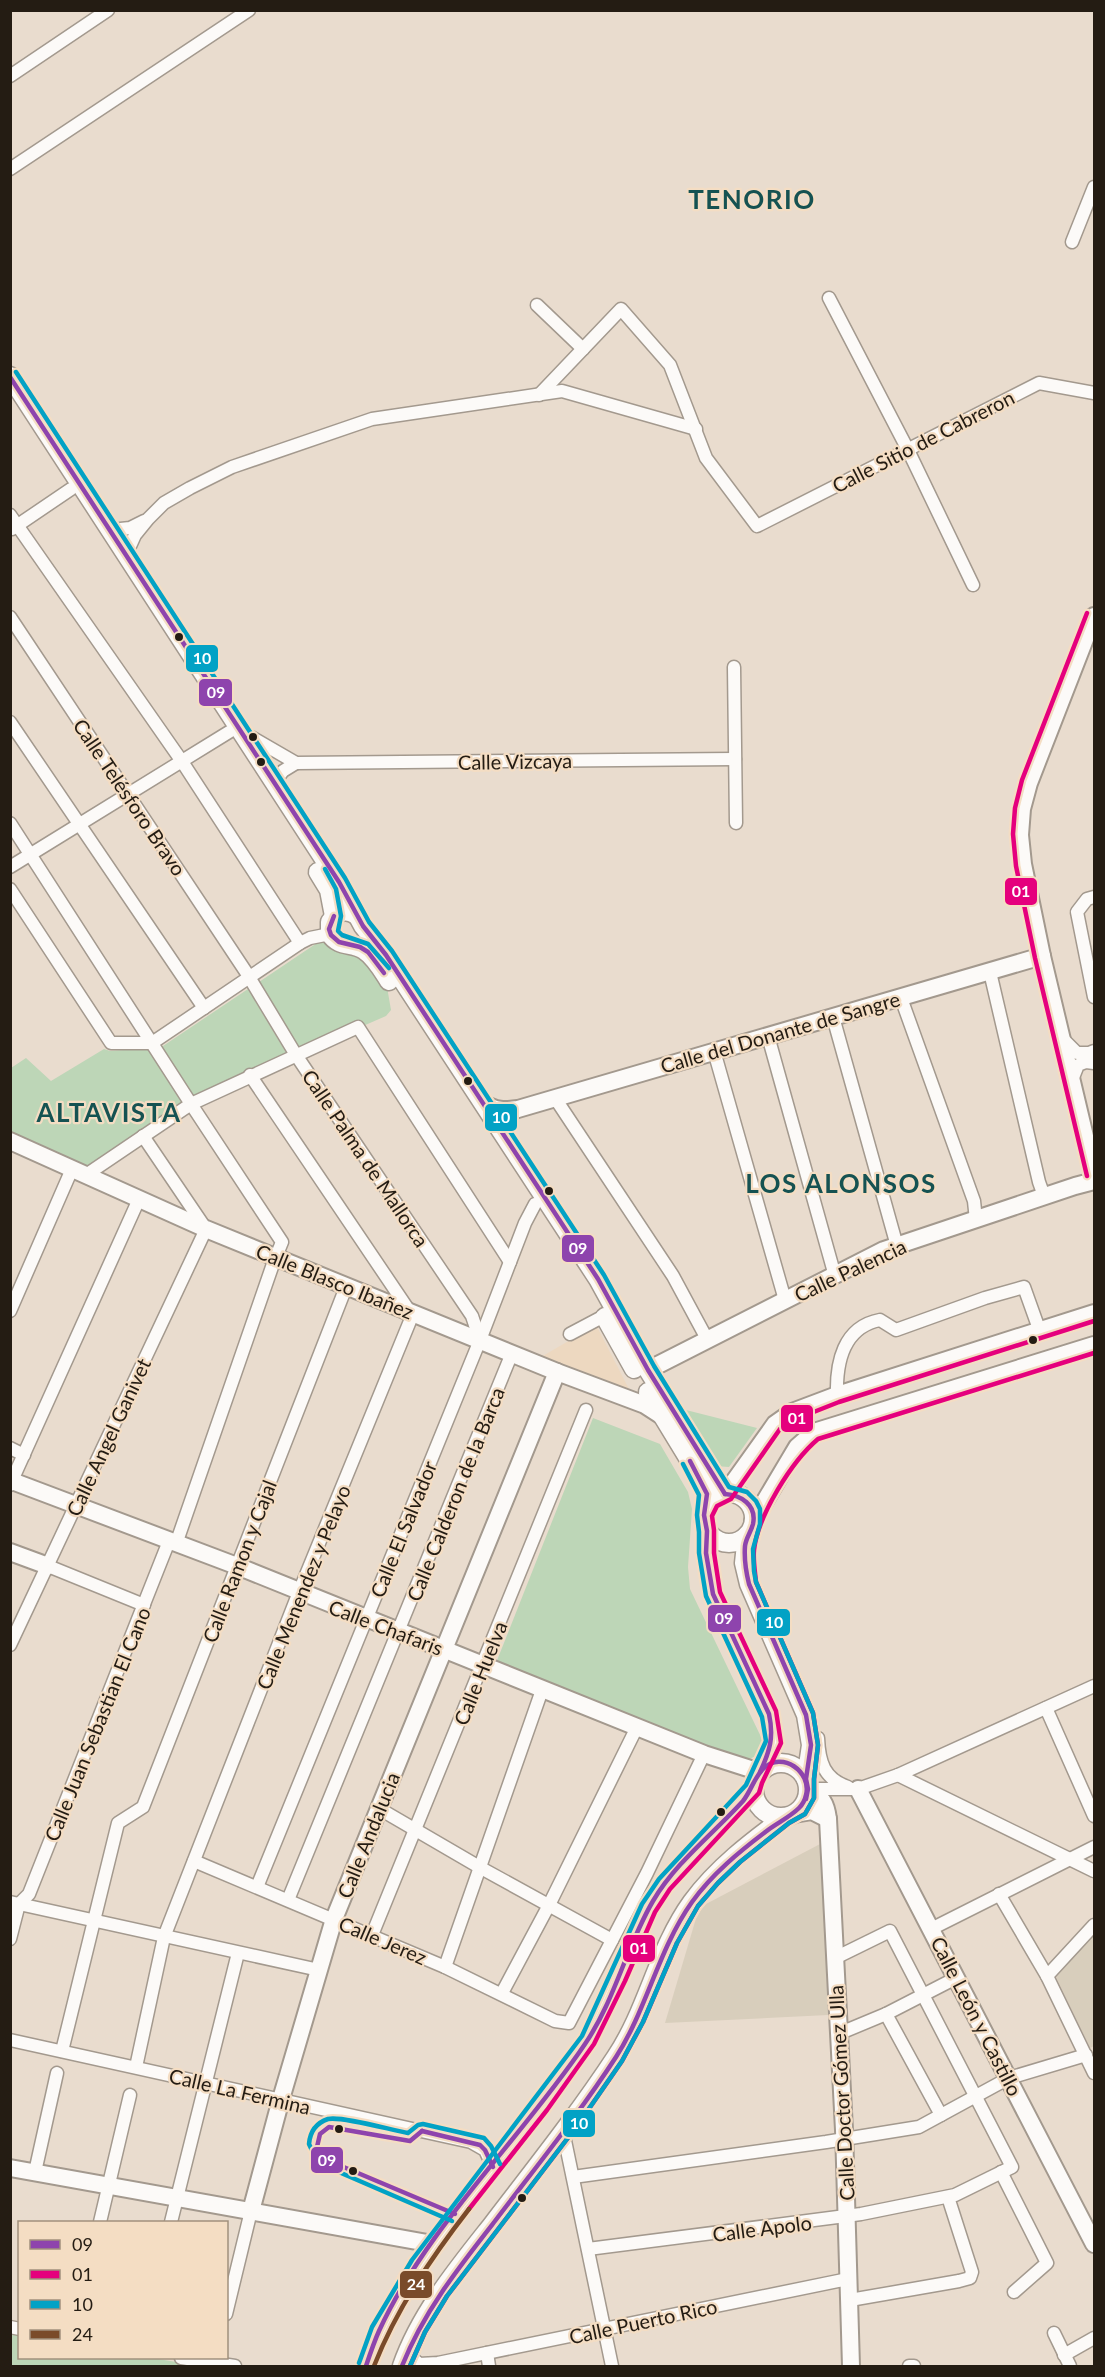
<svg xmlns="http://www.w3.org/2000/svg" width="1105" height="2377" viewBox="0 0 1105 2377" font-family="Lato,sans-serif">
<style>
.built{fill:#edd8c0}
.education{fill:#d8cebc}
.green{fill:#bdd6b7}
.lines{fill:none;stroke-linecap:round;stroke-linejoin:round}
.street-casing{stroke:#a3998e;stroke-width:15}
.secondary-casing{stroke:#a3998e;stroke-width:20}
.primary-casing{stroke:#a3998e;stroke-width:21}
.street{stroke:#fcfaf8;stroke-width:12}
.secondary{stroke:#fcfaf8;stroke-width:16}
.primary{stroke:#fcfaf8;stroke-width:18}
.bus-1-casing{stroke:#f4ddc3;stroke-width:9}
.bus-2-casing{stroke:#f4ddc3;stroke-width:9}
.bus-3-casing{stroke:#f4ddc3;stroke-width:9}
.bus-4-casing{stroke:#f4ddc3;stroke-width:9}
.bus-1{stroke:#8e44ad;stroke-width:4.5}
.bus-2{stroke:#e5007d;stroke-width:4.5}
.bus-3{stroke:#02a2c5;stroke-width:4.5}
.bus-4{stroke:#7a4b2a;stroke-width:4.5}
.bus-dot{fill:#241c13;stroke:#f4ddc3;stroke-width:2}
.labels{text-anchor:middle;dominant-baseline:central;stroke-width:4.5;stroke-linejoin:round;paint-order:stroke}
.street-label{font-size:20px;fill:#241c13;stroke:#f4ddc3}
.district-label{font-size:26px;font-weight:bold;letter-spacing:1.5px;fill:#155252;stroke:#f4ddc3}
.line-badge{stroke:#f4ddc3;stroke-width:2}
.badge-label{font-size:16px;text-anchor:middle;font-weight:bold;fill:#fff}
</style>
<rect width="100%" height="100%" fill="#e9dcce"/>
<!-- built -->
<path class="built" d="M596 1325 631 1393 541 1357Z"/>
<!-- education -->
<g class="education">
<path d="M822 1843 828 2015 665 2023 697 1915 706 1904Z"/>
<path d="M1094 1935V2046L1090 2048 1056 1977Z"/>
</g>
<!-- green -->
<g class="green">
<path d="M317 943H325L341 952 362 956 387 987 391 1010 386 1016 363 1026 358 1020 299 1048 259 982Z"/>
<path d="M248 989 287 1054 193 1099 160 1048Z"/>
<path d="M149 1048 185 1104 87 1168 11 1134V1068L26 1058 51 1081 104 1049 110 1051Z"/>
<path d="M678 1408 757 1428 729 1467 715 1466Z"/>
<path d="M593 1418 660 1444 688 1492 692 1509 688 1567 690 1589 762 1739 758 1755 745 1761 496 1663Z"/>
<path d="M10 2331 19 2333 20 2358H152L201 2366H11Z"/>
</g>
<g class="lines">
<defs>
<g id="street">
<path d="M10 76 108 10"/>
<path d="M10 169 249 10"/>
<path d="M1072 242 1094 187"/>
<path d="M829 298 907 448 973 585"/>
<path d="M537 305 583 349"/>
<path d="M539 395 621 309 670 365 706 458 757 526 1039 383 1094 393"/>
<path d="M10 515 181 760 300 943"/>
<path d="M12 529 71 489"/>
<path d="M111 530 130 528 144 521"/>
<path d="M126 555 135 535 148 519 164 503 190 488 232 467 372 419 562 391 696 429"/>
<path d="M10 617 246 972 296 1055 472 1316 480 1340"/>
<path d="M734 667 736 823"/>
<path d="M10 722 204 1008"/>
<path d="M246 734 296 763 735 759"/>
<path d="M274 783 283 771 296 763"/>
<path d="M10 823 191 1104 282 1242 273 1264 176 1544"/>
<path d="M10 867 229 732"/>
<path d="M10 889 111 1043H152L300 943 310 938 330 934"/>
<path d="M1094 897 1087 899 1077 912 1094 997"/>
<path d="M990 972 1039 1182 1044 1196"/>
<path d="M901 998 974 1201 976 1220"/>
<path d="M833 1017 897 1246"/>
<path d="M768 1036 835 1276"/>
<path d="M1063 1039 1077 1053H1089L1094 1051"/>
<path d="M714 1051 785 1300"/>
<path d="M1072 1080 1078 1065 1086 1062 1094 1063"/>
<path d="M555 1098 673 1276 707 1339"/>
<path d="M86 1175 191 1104 358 1027 510 1262"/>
<path d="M10 1311 72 1169"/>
<path d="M570 1334 604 1316"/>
<path d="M837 1395C836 1363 843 1327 880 1320L896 1330 985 1298 1024 1287 1039 1329"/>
<path d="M10 1448 24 1455"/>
<path d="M10 1485 139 1199"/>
<path d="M48 1566 144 1605"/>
<path d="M10 1645 206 1229 143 1136"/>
<path d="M1046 1708 1094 1816"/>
<path d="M818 1738C819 1762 824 1779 848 1787"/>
<path d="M898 1775 1094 1871"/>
<path d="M808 1789H858L898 1775 1094 1686"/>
<path d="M378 1808 481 1868 612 1940"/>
<path d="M194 1861 445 1967 555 2021 569 2023 647 1873 704 1754"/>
<path d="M257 1887 480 1340 525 1223 535 1204"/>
<path d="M999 1894 1047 1976 1094 2073"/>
<path d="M288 1900 512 1353"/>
<path d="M10 1902 319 1970"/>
<path d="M19 1904 29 1894 169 1541"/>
<path d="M931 1929 1094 1847"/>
<path d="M372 1935 586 1410"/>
<path d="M10 1939 19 1904"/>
<path d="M445 1967 542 1690"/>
<path d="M1047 1976 1094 1925"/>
<path d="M502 1993 549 1905 637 1727"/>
<path d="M886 2014 941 2115"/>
<path d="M838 2034 886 2014 956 1978"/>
<path d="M10 2040 471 2142 485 2150 493 2167"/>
<path d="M62 2051 118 1823 143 1807 346 1287"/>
<path d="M136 2067 164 1937 299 1592 410 1321V1312L250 1075"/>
<path d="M563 2131 612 2366"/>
<path d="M35 2172 57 2073"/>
<path d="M1001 2172 1047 2263 1014 2292"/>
<path d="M573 2177 826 2142 919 2127 1009 2078 1086 2055"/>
<path d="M100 2222 130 2095"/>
<path d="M171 2222 238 1953"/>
<path d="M588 2249 861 2214 955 2195 1012 2167 890 1931 835 1958"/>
<path d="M850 2300 959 2281 970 2278 972 2272 948 2197"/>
<path d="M226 2314 251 2211"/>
<path d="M10 2327 20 2329"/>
<path d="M1054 2333 1070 2366"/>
<path d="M407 2353 419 2364 438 2363 848 2279"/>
<path d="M487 2353 489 2366"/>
<path d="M1064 2355 1094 2338"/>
<path d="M181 2358 235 2366"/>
<path d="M909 2366H914"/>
</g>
<g id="secondary">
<path d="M1094 616 1029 783 1022 809 1020 835 1023 864 1042 956 1094 1174"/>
<path d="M483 1103C496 1111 504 1111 518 1109L1042 956"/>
<path d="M10 1141 206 1229 557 1372 645 1405 662 1416"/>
<path d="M648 1370 884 1250 1075 1186 1094 1181"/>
<path d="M12 1481 237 1566 704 1754 760 1772"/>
<path d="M725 1494 775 1424 792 1412 837 1395 1094 1313"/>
<path d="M753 1521 791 1457 797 1447 814 1432 1094 1345"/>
<path d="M10 1552 48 1566"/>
<path d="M808 1789C822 1797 826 1803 828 1819L844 2130 851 2366"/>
<path d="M858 1789 1094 2244"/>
<path d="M794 1814 812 1811 828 1819"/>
<path d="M10 2168 433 2244"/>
<path d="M251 2211 281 2099 334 1919 557 1372"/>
</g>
<g id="primary">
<path d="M10 376 339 882 363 926 386 955 598 1279 648 1370 725 1494"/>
<path d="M318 872 329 890 334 916"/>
<path d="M356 915C345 908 337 912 330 922V934C339 948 352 942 364 950 375 957 382 970 389 981"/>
<path d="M605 1317 634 1369"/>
<path d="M648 1392 701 1479 707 1494V1506"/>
<circle cx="729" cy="1518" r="25"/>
<path d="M707 1531 706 1553 713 1594 769 1714C776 1742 772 1746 760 1772"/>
<path d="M747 1535 744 1563 749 1584 806 1715 811 1745 806 1779"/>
<circle cx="781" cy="1790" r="27"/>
<path d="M366 2366 379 2330 418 2265 588 2040 618 1978 648 1908 664 1884 753 1789"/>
<path d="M402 2366C420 2314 458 2268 492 2225 534 2170 578 2115 616 2057 648 2009 658 1949 692 1902 717 1868 751 1842 785 1817"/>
</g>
</defs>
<!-- street casing -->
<use href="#street" class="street-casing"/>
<!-- secondary casing -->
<use href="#secondary" class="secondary-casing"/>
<!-- primary casing -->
<use href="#primary" class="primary-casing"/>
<!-- street -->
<use href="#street" class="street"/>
<!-- secondary -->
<use href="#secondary" class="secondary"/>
<!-- primary -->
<use href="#primary" class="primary"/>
<defs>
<g id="bus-1">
<path d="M10 377 339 882 363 926 386 955 598 1279 648 1370 725 1494"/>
<path d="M334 916 329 929 331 935 339 942 360 947 368 952 384 973"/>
<path d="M690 1461 707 1494 704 1515 707 1531 706 1553 713 1594 769 1714C774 1737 770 1751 760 1772"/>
<path d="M725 1494C741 1495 757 1505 753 1524 751 1532 746 1538 745 1546 744 1559 746 1572 749 1584L806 1715 811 1745 806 1779 808 1789 806 1799"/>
<path d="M422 2131 410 2141 329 2127 320 2134 317 2147 327 2160 455 2214"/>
<path d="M422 2131 480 2145 485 2150 493 2167"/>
<path d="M366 2366C370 2354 374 2342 379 2331 426 2228 521 2139 585 2044 615 2000 626 1947 653 1901 676 1862 713 1834 743 1801 751 1791 754 1778 763 1769 782 1750 812 1772 806 1795 805 1800 802 1805 799 1808 790 1817 777 1823 768 1830 740 1851 712 1874 692 1902 658 1950 647 2009 616 2057 579 2114 536 2167 495 2221 459 2267 424 2311 402 2366"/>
</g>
<g id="bus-2">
<path d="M1087 1176 1035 958 1016 866 1013 834 1015 808 1022 780 1087 613"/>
<path d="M469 2209 547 2110 594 2044 625 1981 655 1912 670 1889 759 1793 762 1783 781 1743 776 1711 720 1592 714 1553V1530L712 1516 717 1506 731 1499 780 1429 796 1419 839 1402 1094 1321"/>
<path d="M410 2366 425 2332 447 2296 577 2126 622 2061 643 2022 677 1943 698 1906 718 1883 740 1862 789 1823 805 1814 814 1798V1779L818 1745 813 1713 756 1582C755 1571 753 1561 754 1550 758 1515 792 1461 818 1439L1094 1353"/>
</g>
<g id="bus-3">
<path d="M16 372 345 878 369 922 392 951 604 1275 654 1366 729 1487 747 1492 756 1501 760 1509V1524L753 1549 754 1571 756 1582 813 1713 818 1745 814 1779V1798L805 1814 789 1823 740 1862 718 1883 698 1906 677 1943 643 2022 622 2061 577 2126 447 2296 425 2332 410 2366"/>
<path d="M325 869 336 889 341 916 338 931 342 935 368 944 389 968"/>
<path d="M452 2221 318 2163 309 2144C310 2132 316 2123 328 2119 342 2116 391 2130 408 2133L418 2125 423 2124 484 2138 491 2146 500 2164"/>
<path d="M359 2363 372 2327 412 2260 582 2036 642 1904 659 1879 746 1785 766 1741 762 1717 706 1596 699 1553V1532L697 1515 699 1495 683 1464"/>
</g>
<path id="bus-4" d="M374 2366C397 2308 431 2258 469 2209"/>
</defs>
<!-- bus-1 casing -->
<use href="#bus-1" class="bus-1-casing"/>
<!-- bus-2 casing -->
<use href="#bus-2" class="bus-2-casing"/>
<!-- bus-3 casing -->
<use href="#bus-3" class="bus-3-casing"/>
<!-- bus-4 casing -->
<use href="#bus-4" class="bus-4-casing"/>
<!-- bus-1 -->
<use href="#bus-1" class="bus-1"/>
<!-- bus-2 -->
<use href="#bus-2" class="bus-2"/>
<!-- bus-3 -->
<use href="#bus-3" class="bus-3"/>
<!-- bus-4 -->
<use href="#bus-4" class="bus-4"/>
</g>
<!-- markers -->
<g class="bus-dot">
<circle cx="179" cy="637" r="5"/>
<circle cx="253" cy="737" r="5"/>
<circle cx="261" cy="762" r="5"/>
<circle cx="468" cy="1081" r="5"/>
<circle cx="549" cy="1191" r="5"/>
<circle cx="1033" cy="1340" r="5"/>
<circle cx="721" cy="1812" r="5"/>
<circle cx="339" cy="2129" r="5"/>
<circle cx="353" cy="2171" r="5"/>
<circle cx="522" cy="2198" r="5"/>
</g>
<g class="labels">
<!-- street labels -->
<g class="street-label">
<text transform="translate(923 441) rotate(-27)">Calle Sitio de Cabreron</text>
<text transform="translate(515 761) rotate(-1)">Calle Vizcaya</text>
<text transform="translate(130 797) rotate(56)">Calle Telésforo Bravo</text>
<text transform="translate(780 1032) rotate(-16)">Calle del Donante de Sangre</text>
<text transform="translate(366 1158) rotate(56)">Calle Palma de Mallorca</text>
<text transform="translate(850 1270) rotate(-25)">Calle Palencia</text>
<text transform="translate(335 1281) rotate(22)">Calle Blasco Ibañez</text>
<text transform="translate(108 1437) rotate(-65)">Calle Angel Ganivet</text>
<text transform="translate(455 1494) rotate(-68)">Calle Calderon de la Barca</text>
<text transform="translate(403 1529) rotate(-68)">Calle El Salvador</text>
<text transform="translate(239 1561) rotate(-69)">Calle Ramon y Cajal</text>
<text transform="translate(303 1587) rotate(-68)">Calle Menendez y Pelayo</text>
<text transform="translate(386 1627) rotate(21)">Calle Chafaris</text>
<text transform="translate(480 1673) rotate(-68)">Calle Huelva</text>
<text transform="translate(97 1724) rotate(-68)">Calle Juan Sebastian El Cano</text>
<text transform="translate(368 1835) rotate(-68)">Calle Andalucia</text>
<text transform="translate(383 1940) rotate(23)">Calle Jerez</text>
<text transform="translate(977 2016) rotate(63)">Calle León y Castillo</text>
<text transform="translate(240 2091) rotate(13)">Calle La Fermina</text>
<text transform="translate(841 2093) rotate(-93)">Calle Doctor Gómez Ulla</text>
<text transform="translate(762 2228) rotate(-7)">Calle Apolo</text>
<text transform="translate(643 2321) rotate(-12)">Calle Puerto Rico</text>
</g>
<!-- district labels -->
<g class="district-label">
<text x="752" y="199">TENORIO</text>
<text x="109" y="1112">ALTAVISTA</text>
<text x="841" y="1183">LOS ALONSOS</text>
</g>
</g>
<g class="line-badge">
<rect x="185" y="644" width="34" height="29" rx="6" fill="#02a2c5"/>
<rect x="198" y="678" width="35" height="29" rx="6" fill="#8e44ad"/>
<rect x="1004" y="877" width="34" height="29" rx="6" fill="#e5007d"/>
<rect x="484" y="1103" width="34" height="29" rx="6" fill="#02a2c5"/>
<rect x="561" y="1234" width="34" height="29" rx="6" fill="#8e44ad"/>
<rect x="780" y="1404" width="34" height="29" rx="6" fill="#e5007d"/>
<rect x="707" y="1604" width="35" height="29" rx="6" fill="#8e44ad"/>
<rect x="756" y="1608" width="35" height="29" rx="6" fill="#02a2c5"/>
<rect x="622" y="1934" width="34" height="29" rx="6" fill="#e5007d"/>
<rect x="562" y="2109" width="34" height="29" rx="6" fill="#02a2c5"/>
<rect x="310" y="2146" width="34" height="28" rx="6" fill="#8e44ad"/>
<rect x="399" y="2270" width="34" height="29" rx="6" fill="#7a4b2a"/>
</g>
<g class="badge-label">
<text x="202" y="664">10</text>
<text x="216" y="698">09</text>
<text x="1021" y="897">01</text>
<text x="501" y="1123">10</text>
<text x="578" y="1254">09</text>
<text x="797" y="1424">01</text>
<text x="724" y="1624">09</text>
<text x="774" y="1628">10</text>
<text x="639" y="1954">01</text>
<text x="579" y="2129">10</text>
<text x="327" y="2166">09</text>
<text x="416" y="2290">24</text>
</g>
<!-- border -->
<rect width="1105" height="2377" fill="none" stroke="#241c13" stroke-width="24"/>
<!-- legend -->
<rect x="18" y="2221" width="210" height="138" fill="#f4ddc3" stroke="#a1907d" stroke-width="1.5"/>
<rect x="30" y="2240" width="30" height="9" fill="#8e44ad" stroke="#a1907d" stroke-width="1.5"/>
<text x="72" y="2251" font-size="18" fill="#241c13">09</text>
<rect x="30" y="2270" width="30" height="9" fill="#e5007d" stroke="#a1907d" stroke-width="1.5"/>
<text x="72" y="2281" font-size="18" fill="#241c13">01</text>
<rect x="30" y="2300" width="30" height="9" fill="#02a2c5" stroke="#a1907d" stroke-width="1.5"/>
<text x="72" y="2311" font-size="18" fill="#241c13">10</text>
<rect x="30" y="2330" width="30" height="9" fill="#7a4b2a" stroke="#a1907d" stroke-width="1.5"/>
<text x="72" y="2341" font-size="18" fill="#241c13">24</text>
</svg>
